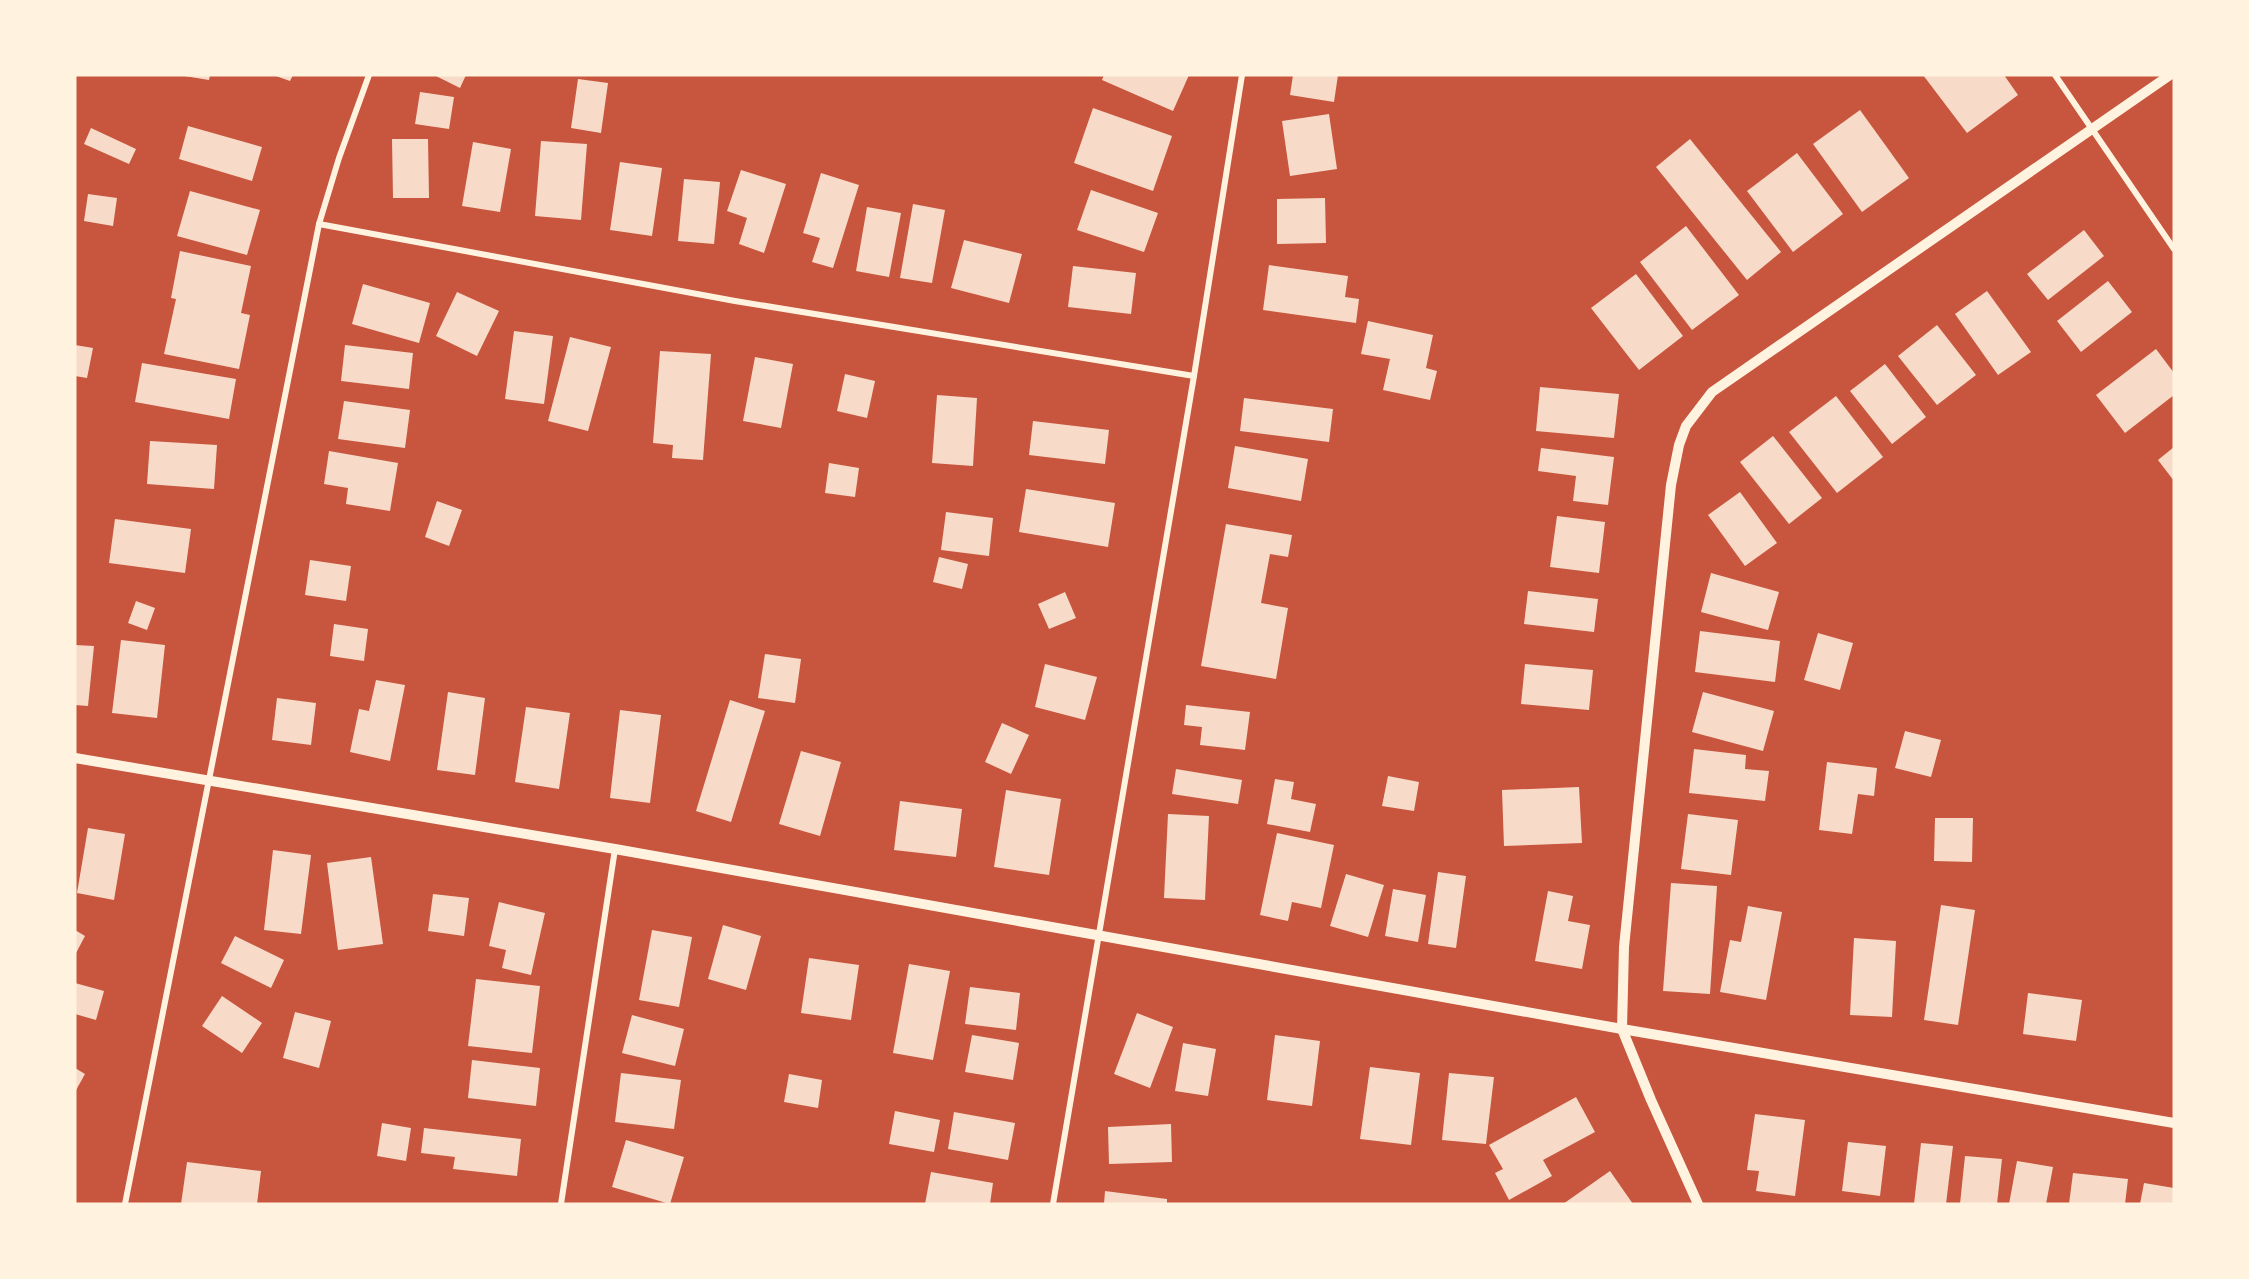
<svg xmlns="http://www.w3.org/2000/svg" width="2249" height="1279" viewBox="0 0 2249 1279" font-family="'Roboto Condensed',sans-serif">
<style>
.building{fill:#f7dbc8}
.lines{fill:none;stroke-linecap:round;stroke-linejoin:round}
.minor{stroke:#fff3e0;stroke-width:6}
.tertiary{stroke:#fff3e0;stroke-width:10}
</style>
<rect width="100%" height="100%" fill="#c8553d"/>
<!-- building -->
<g class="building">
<path d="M178 75H210L209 80Z"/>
<path d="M273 75H293L290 81Z"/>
<path d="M434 75H466L460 88Z"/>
<path d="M1104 75H1189L1173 111 1102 80Z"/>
<path d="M1293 75H1338L1334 102 1290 95Z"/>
<path d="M1923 75H2004L2018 95 1967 133Z"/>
<path d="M578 79 608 83 601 133 571 128Z"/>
<path d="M420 92 454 97 449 129 415 124Z"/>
<path d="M1093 108 1172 136 1153 191 1074 163Z"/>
<path d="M1860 110 1909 178 1862 212 1813 144Z"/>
<path d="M1329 114 1337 169 1290 176 1282 121Z"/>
<path d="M188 126 262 147 252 181 179 159Z"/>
<path d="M91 128 136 149 129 164 84 144Z"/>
<path d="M392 139H428L429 198H393Z"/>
<path d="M1690 139 1781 252 1747 280 1656 167Z"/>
<path d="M541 141 587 144 581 220 535 216Z"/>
<path d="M473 142 511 149 500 212 462 206Z"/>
<path d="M1797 153 1843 214 1793 252 1747 191Z"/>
<path d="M620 162 662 168 652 236 610 230Z"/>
<path d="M741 170 786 184 764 253 739 244 747 218 727 211Z"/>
<path d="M821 173 859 185 833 268 812 262 820 238 803 233Z"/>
<path d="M684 179 720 182 714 244 678 241Z"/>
<path d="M1091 190 1158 213 1144 252 1077 230Z"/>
<path d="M190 191 260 210 247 255 177 236Z"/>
<path d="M88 194 117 198 113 226 84 221Z"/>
<path d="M1325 198 1326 243 1277 244V199Z"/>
<path d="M913 204 945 210 932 283 900 278Z"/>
<path d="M867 207 901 213 889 277 856 271Z"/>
<path d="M1686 226 1739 295 1692 330 1640 262Z"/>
<path d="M2084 230 2104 256 2048 300 2027 274Z"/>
<path d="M964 240 1022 254 1009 303 951 288Z"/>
<path d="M180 251 251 266 241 313 250 315 239 369 164 354 176 299 171 298Z"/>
<path d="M1269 265 1348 276 1345 297 1359 299 1356 323 1263 310Z"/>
<path d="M1073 266 1136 273 1131 314 1068 307Z"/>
<path d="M1636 274 1683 336 1639 370 1591 308Z"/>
<path d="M2108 281 2132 312 2081 352 2057 321Z"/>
<path d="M363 284 430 303 419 343 352 324Z"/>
<path d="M1987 291 2031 352 1998 375 1955 314Z"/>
<path d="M457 292 499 311 477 356 436 336Z"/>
<path d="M1368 321 1433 335 1426 368 1437 371 1430 400 1383 390 1390 359 1361 354Z"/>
<path d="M1937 325 1976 375 1937 405 1898 356Z"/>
<path d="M514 331 553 336 544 404 505 399Z"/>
<path d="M570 337 611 347 588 431 548 421Z"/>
<path d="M75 345 93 348 87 378 75 376Z"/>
<path d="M345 345 413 353 409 389 341 381Z"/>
<path d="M2156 349 2174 373V395L2125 433 2096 395Z"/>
<path d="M660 351 711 354 703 460 672 458 673 445 653 443Z"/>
<path d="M755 357 793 364 781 428 743 421Z"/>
<path d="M142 363 236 379 229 419 135 402Z"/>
<path d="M1885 364 1926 417 1892 444 1850 391Z"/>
<path d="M845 374 875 381 867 418 837 411Z"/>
<path d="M1540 387 1619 394 1614 438 1536 431Z"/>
<path d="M937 395 977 398 973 466 932 463Z"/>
<path d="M1836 396 1883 457 1837 493 1789 432Z"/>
<path d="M1244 398 1333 409 1329 442 1240 431Z"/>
<path d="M344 401 410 410 405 448 338 439Z"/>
<path d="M1033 421 1109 430 1105 464 1029 455Z"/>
<path d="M1773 436 1822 498 1789 524 1740 462Z"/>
<path d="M150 441 217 445 214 489 147 484Z"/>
<path d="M1235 446 1308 459 1301 501 1228 488Z"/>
<path d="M2174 447V481L2158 460Z"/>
<path d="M1541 448 1614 457 1608 505 1573 501 1576 476 1538 471Z"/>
<path d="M329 451 398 463 390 511 346 504 348 488 324 484Z"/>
<path d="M829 463 859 468 855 497 825 493Z"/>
<path d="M1026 489 1115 503 1108 547 1019 532Z"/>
<path d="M1740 492 1777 543 1745 566 1708 515Z"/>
<path d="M437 501 462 510 449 546 425 537Z"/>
<path d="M946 512 993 518 989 556 941 550Z"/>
<path d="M1557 516 1605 522 1599 573 1550 567Z"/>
<path d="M115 519 191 529 185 573 109 563Z"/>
<path d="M1226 524 1292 535 1288 557 1270 554 1261 603 1288 608 1276 679 1201 666Z"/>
<path d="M939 557 968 564 962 589 933 582Z"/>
<path d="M310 560 351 566 346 601 305 595Z"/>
<path d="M1711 573 1779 592 1768 630 1701 612Z"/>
<path d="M1528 591 1598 599 1594 632 1524 624Z"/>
<path d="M1065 592 1076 618 1049 629 1038 604Z"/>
<path d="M136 601 155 608 147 630 128 623Z"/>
<path d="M334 624 368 629 364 661 330 656Z"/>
<path d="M1700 631 1780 641 1775 682 1695 672Z"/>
<path d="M1818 633 1853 643 1840 690 1804 680Z"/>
<path d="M121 640 165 645 157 718 112 713Z"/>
<path d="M75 645 94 646 88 706 75 705Z"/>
<path d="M765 654 801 659 795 703 758 698Z"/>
<path d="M1045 664 1097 677 1085 720 1035 707Z"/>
<path d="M1525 664 1593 670 1589 710 1521 704Z"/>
<path d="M376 680 405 685 390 761 350 752 359 709 369 711Z"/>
<path d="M448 692 485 698 475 775 437 770Z"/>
<path d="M1703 692 1774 711 1763 751 1692 732Z"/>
<path d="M277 698 316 703 311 745 272 740Z"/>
<path d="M730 700 765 711 731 822 696 811Z"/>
<path d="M1186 705 1250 712 1245 750 1200 745 1202 727 1184 725Z"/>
<path d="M526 707 570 713 559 789 515 782Z"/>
<path d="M620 710 661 715 650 803 610 798Z"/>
<path d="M1002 723 1029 735 1011 774 985 762Z"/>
<path d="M1905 731 1941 740 1931 777 1895 768Z"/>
<path d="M1694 749 1746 755 1745 769 1769 771 1765 801 1689 793Z"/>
<path d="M801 751 841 762 820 836 779 824Z"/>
<path d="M1827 762 1877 768 1874 796 1858 794 1852 834 1819 830Z"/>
<path d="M1176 769 1242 780 1238 804 1172 794Z"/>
<path d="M1388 776 1419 782 1414 811 1382 806Z"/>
<path d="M1275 779 1294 782 1291 799 1316 804 1310 832 1267 824Z"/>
<path d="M1579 787 1582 843 1504 846 1502 790Z"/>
<path d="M1006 790 1061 799 1049 875 994 867Z"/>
<path d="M900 801 962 809 956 857 894 850Z"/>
<path d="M1168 814 1209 816 1205 900 1164 898Z"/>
<path d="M1688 814 1738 820 1731 875 1681 869Z"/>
<path d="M1935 818H1973L1972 862 1934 861Z"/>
<path d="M88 828 125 834 114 900 77 893Z"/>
<path d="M1277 833 1334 845 1321 908 1292 902 1288 921 1260 915Z"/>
<path d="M273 850 311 855 301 934 264 930Z"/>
<path d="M371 857 383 944 338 950 327 863Z"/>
<path d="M1438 872 1466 876 1456 948 1428 944Z"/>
<path d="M1346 874 1384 885 1368 937 1330 926Z"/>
<path d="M1671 883 1717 886 1710 994 1663 991Z"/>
<path d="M1393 889 1426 895 1418 942 1385 936Z"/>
<path d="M1548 891 1573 896 1568 921 1590 925 1582 969 1535 961Z"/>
<path d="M433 894 469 898 464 936 428 931Z"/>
<path d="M499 902 545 913 531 975 502 968 506 950 489 946Z"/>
<path d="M1941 905 1975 910 1958 1025 1924 1020Z"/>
<path d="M1748 906 1782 912 1766 1000 1720 992 1730 940 1741 942Z"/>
<path d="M723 925 761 936 746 990 708 979Z"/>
<path d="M75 930 85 936 75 955Z"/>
<path d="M652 930 692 937 679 1007 639 1000Z"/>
<path d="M235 936 284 960 271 988 221 963Z"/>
<path d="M1854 938 1896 941 1892 1017 1850 1015Z"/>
<path d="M809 958 859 965 851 1020 801 1013Z"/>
<path d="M909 964 950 971 933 1060 893 1053Z"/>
<path d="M476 979 540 986 532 1053 468 1046Z"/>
<path d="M75 983 104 991 96 1020 75 1014Z"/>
<path d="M970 987 1020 993 1016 1030 965 1024Z"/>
<path d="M2028 993 2082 1000 2076 1041 2023 1034Z"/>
<path d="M222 996 262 1023 242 1053 202 1026Z"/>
<path d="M295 1012 331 1021 319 1068 283 1058Z"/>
<path d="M1137 1013 1173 1027 1150 1088 1114 1074Z"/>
<path d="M632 1015 684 1029 675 1066 622 1053Z"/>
<path d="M972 1035 1019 1043 1013 1080 965 1072Z"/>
<path d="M1275 1035 1320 1041 1312 1106 1267 1100Z"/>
<path d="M1183 1043 1216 1049 1208 1096 1175 1091Z"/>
<path d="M472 1060 540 1068 536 1106 468 1098Z"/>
<path d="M1370 1067 1420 1073 1411 1145 1360 1139Z"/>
<path d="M75 1068 85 1074 75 1092Z"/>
<path d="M621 1073 681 1080 674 1129 615 1122Z"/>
<path d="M1449 1073 1494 1077 1486 1144 1442 1140Z"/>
<path d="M789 1074 822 1080 818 1108 784 1102Z"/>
<path d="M1576 1097 1595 1132 1543 1160 1552 1176 1509 1200 1495 1173 1503 1169 1489 1145Z"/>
<path d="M895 1111 940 1120 934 1152 889 1144Z"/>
<path d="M954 1112 1015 1123 1008 1160 948 1149Z"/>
<path d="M1755 1114 1805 1120 1795 1196 1756 1191 1759 1171 1747 1170Z"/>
<path d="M382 1123 411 1128 406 1161 377 1156Z"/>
<path d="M1171 1124 1172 1162 1109 1164 1108 1127Z"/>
<path d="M424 1128 521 1139 517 1176 453 1169 455 1157 421 1153Z"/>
<path d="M626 1140 684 1157 670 1204 612 1187Z"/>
<path d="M1848 1142 1886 1146 1880 1196 1842 1191Z"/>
<path d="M1921 1143 1953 1146 1946 1204H1914Z"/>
<path d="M1965 1156 2002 1159 1997 1204H1960Z"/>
<path d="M2017 1161 2053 1167 2046 1204H2009Z"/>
<path d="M187 1162 261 1171 257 1204H181Z"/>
<path d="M1610 1171 1633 1204H1563Z"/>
<path d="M931 1172 993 1183 990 1204H925Z"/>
<path d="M2073 1173 2128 1179 2125 1204H2069Z"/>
<path d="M2144 1183 2174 1188V1204H2140Z"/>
<path d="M1105 1191 1167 1199V1204H1104Z"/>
</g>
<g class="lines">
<!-- minor -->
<g class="minor">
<path d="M2055 75 2174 249"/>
<path d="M319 224 735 301 1194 376"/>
<path d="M125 1204 319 224 339 158 369 75"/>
<path d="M561 1204 615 849"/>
<path d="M1053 1204 1194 376 1242 75"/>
</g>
<!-- tertiary -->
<g class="tertiary">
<path d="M75 758 615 849 1622 1029 2174 1123"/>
<path d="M1698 1204 1651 1100 1622 1029 1624 947 1671 485 1679 445 1686 426 1712 392 2170 75"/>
</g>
</g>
<!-- border -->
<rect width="2249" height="1279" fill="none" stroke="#fff3e0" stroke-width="153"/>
</svg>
